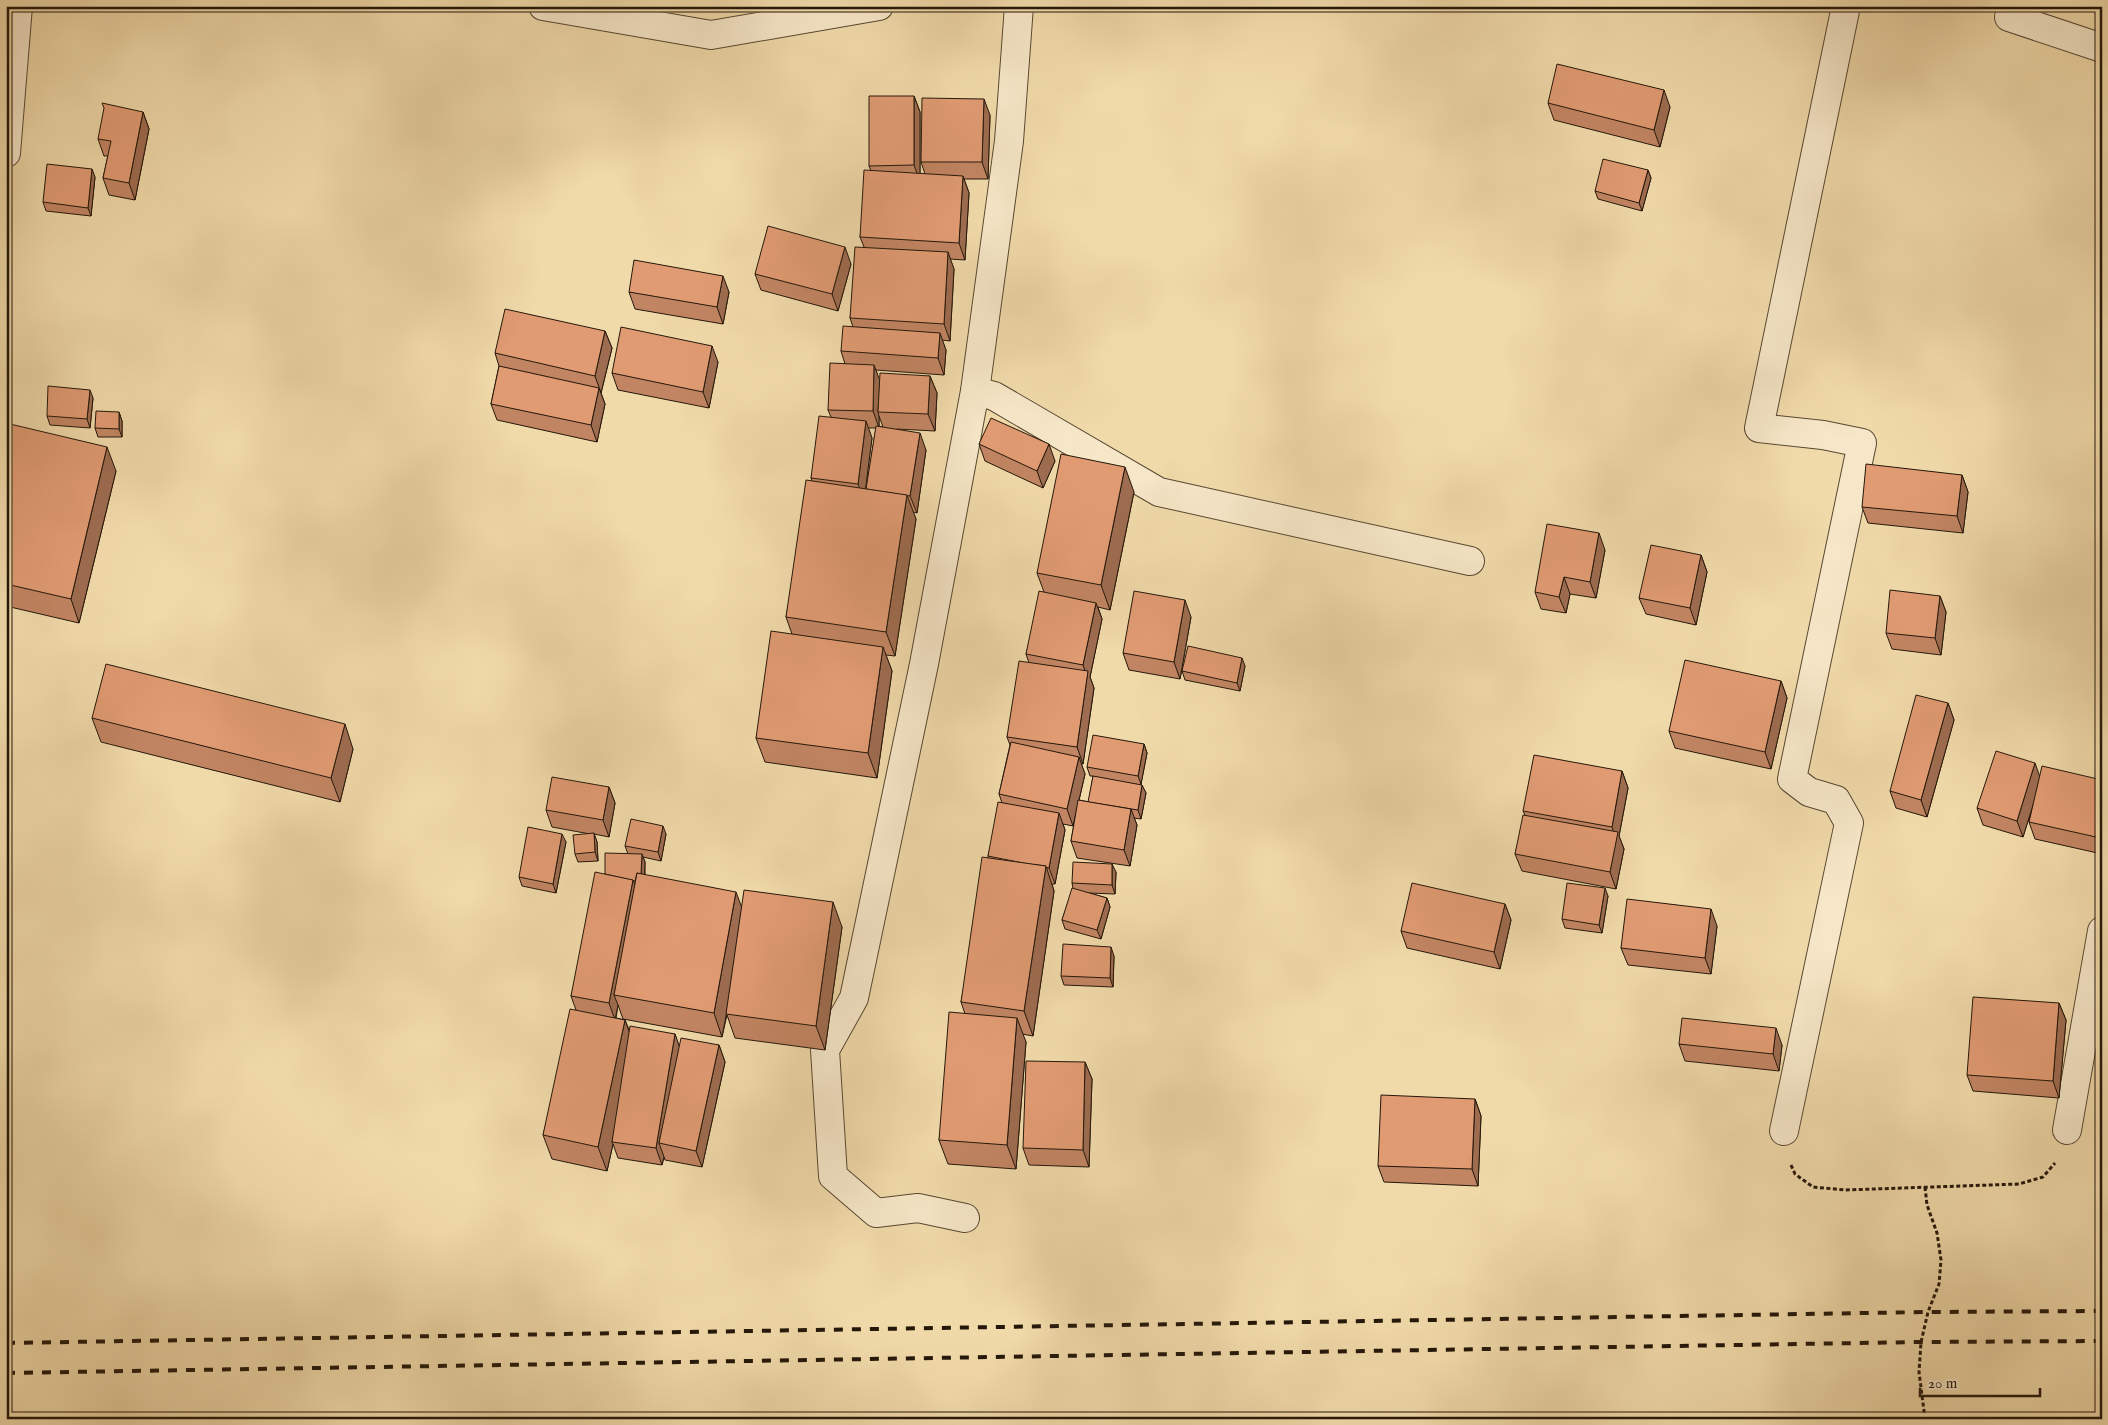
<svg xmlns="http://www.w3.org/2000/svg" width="2108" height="1425" viewBox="0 0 2108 1425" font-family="'IM FELL English',serif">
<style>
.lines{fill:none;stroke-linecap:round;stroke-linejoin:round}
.minor-casing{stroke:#574832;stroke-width:30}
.path{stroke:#24170a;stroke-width:3;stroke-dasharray:4 2.5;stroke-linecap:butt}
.minor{stroke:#f6e7c8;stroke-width:28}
.rail{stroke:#24170a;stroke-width:4;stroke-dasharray:9 9;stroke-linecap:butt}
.wall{fill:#c28563;stroke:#24170a;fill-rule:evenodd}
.shaded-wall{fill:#9e6c50;stroke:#24170a}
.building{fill:#e19b73;stroke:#24170a}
</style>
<rect width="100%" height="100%" fill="#f1daaa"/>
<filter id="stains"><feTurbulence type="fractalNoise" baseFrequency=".004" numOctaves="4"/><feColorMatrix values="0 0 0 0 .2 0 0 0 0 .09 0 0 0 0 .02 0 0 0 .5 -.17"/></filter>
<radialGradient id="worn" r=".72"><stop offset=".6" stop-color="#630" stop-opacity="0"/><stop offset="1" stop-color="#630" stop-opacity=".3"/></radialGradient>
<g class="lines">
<defs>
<g id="minor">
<path d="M543 6 711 35 879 6"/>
<path d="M1019 6 1009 141 975 391 994 396 1159 492 1470 561"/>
<path d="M2015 6 2009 17 2102 48"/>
<path d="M6 153 18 6"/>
<path d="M2067 1130 2102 931"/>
<path d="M1784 1131 1849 823 1836 800 1809 792 1792 779 1862 443 1823 435 1759 428 1846 6"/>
<path d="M965 1218 918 1208 876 1213 833 1176 825 1050 854 998 924 664 975 391"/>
</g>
</defs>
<!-- minor casing -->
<use href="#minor" class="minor-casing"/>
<!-- path -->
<g class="path">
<path d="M1791 1165 1795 1174 1813 1187 1845 1190 2019 1184 2043 1177 2055 1163"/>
<path d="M1925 1187 1927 1205 1937 1233 1941 1260 1939 1284 1928 1312 1921 1342 1919 1372 1925 1419"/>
</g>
<!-- minor -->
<use href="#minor" class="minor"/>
<!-- rail -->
<g class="rail">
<path d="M6 1343 1928 1312 2102 1311"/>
<path d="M6 1373 1921 1342 2102 1341"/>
</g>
</g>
<!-- wall -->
<g class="wall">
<path d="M914 96 920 112V174H925L921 162 990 115 988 179H964L969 193 965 260 950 259 954 269 950 341 942 340 946 350 944 375 876 370 879 380 930 376 937 393 935 431 897 429 926 450 917 513 913 512 916 519 895 656 886 655 892 671 877 778 765 762 756 738 792 634 786 617 812 481 811 478 831 417 828 410 845 364 841 351 853 327 850 318 864 247 860 237 871 171 869 166ZM879 416 883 427 879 426ZM868 428H876L866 489H865L872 438Z"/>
<path d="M1548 103 1670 107 1660 147 1554 120Z"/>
<path d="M143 112 149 129 135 200 109 195 103 178 108 156H104L98 139Z"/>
<path d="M1648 170 1651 178 1642 211 1598 199 1595 191Z"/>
<path d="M95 177 91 216 46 211 43 202Z"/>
<path d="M851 264 838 311 761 290 755 274Z"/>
<path d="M629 292H729L723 324 635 309Z"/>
<path d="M605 331 612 348 601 393 605 404 597 442 497 420 491 404 499 366 495 353Z"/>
<path d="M718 362 709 408 618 390 612 373Z"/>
<path d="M93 398 90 428 50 425 47 416Z"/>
<path d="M119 412 122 421V437H98L95 428Z"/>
<path d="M6 440 116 471 79 623 6 606Z"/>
<path d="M979 444 1055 461 1043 488 985 461Z"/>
<path d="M1962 475 1968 492 1963 533 1868 523 1862 507Z"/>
<path d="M1134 492 1110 610 1098 607 1102 619 1090 677 1094 688 1083 764H1081L1085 774 1079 800 1089 802 1093 776H1090L1087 767 1144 744 1147 753 1141 784 1146 793 1141 819 1134 818 1137 825 1130 866 1077 858 1071 841 1076 813 1073 826 1063 824 1065 830 1055 884H1052L1054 891 1033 1036 1022 1034 1026 1042 1016 1169 948 1164 939 1140 965 1014 961 1002 988 858V856L1002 803 999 794 1010 745 1007 737 1029 663 1026 654 1044 592 1037 573Z"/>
<path d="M1605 550 1596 598 1570 594 1566 613 1541 609 1535 592Z"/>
<path d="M1701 555 1707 572 1696 625 1646 614 1639 598Z"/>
<path d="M1940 596 1946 612 1941 655 1892 649 1886 633Z"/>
<path d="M1191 617 1180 679 1129 670 1123 653Z"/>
<path d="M1245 666 1240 691 1185 680 1182 671Z"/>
<path d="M1781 681 1787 698 1771 769 1675 748 1669 731Z"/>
<path d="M1948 703 1954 720 1927 817 1896 808 1890 791Z"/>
<path d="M92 718 353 749 340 802 101 742Z"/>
<path d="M1622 771 1628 788 1619 836 1624 849 1616 889 1522 871 1515 854 1525 815 1523 811Z"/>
<path d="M2040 777 2102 780V854L2035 839 2029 822 2033 804 2023 837 1983 825 1977 808Z"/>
<path d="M609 787 615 803 609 837 594 834 597 842 598 861 578 862 575 854 590 834 552 827 546 810Z"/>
<path d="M666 834 661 861 643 857 645 862V875L741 907 842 927 825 1050 735 1038 727 1015 722 1037 623 1019 618 1005 616 1018 625 1020 630 1032 675 1034 679 1047 719 1045 725 1062 702 1167 665 1160 664 1157 662 1165 618 1158 613 1144 607 1171 552 1159 543 1135 576 1010 571 996 605 874 628 854 625 846Z"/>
<path d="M566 842 556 893 522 886 519 877Z"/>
<path d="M1116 872 1115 894 1089 893 1107 898 1110 907 1101 939 1065 929 1062 920 1073 888 1072 883Z"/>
<path d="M1608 896 1602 933 1565 928 1562 919Z"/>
<path d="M1505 904 1511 920 1500 969 1407 948 1401 931Z"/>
<path d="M1717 926 1711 974 1628 965 1621 948Z"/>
<path d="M1114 956 1113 987 1064 985 1061 976Z"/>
<path d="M2059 1003 2066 1020 2059 1098 1973 1091 1967 1075Z"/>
<path d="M1679 1044 1782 1045 1779 1071 1685 1061Z"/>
<path d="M1085 1062 1092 1079 1089 1167 1029 1165 1023 1148Z"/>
<path d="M1475 1099 1481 1116 1478 1186 1384 1182 1378 1166Z"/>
</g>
<!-- shaded-wall -->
<g class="shaded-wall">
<path d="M1664 90 1670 107 1660 147 1654 130Z"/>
<path d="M914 96 920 112V182L914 165Z"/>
<path d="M984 99 990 115 988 179 982 162Z"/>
<path d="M143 112 149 129 135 200 129 183Z"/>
<path d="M92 169 95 177 91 216 88 208Z"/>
<path d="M1648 170 1651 178 1642 211 1639 203Z"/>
<path d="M963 176 969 193 965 260 959 243Z"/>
<path d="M845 247 851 264 838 311 832 294Z"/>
<path d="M948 252 954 269 950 341 944 324Z"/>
<path d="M723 276 729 292 723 324 717 307Z"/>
<path d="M605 331 612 348 601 393 595 376Z"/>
<path d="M940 333 946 350 944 375 938 358Z"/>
<path d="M712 346 718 362 709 408 703 392Z"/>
<path d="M874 365 880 381 878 412 879 416V428L873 411Z"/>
<path d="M930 376 937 393 935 431 928 414Z"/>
<path d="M599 388 605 404 597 442 591 425Z"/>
<path d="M90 390 93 398 90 428 87 419Z"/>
<path d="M119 412 122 421V437L119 429Z"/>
<path d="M866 421 872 438 864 501 858 484Z"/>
<path d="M920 433 926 450 917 513 910 496Z"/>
<path d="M1049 444 1055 461 1043 488 1037 471Z"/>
<path d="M107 447 116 471 79 623 71 599Z"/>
<path d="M1125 467 1134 492 1110 610 1101 585Z"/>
<path d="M1962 475 1968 492 1963 533 1957 516Z"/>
<path d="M907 495 916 519 895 656 886 632Z"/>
<path d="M1599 533 1605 550 1596 598 1590 582Z"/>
<path d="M1701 555 1707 572 1696 625 1690 608Z"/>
<path d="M1564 577 1570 594 1566 613 1559 597Z"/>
<path d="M1940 596 1946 612 1941 655 1935 638Z"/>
<path d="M1185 600 1191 617 1180 679 1174 662Z"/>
<path d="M1096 603 1102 619 1090 677 1094 688 1083 764 1077 747 1087 677 1083 665Z"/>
<path d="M883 647 892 671 877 778 868 753Z"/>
<path d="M1242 658 1245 666 1240 691 1237 683Z"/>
<path d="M1781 681 1787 698 1771 769 1765 752Z"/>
<path d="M1948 703 1954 720 1927 817 1921 800Z"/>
<path d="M345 724 353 749 340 802 331 778Z"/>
<path d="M1144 744 1147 753 1141 784 1138 776Z"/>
<path d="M1079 757 1085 774 1073 826 1067 809Z"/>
<path d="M2035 763 2041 780 2023 837 2017 821Z"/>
<path d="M1622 771 1628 788 1619 836 1624 849 1616 889 1610 872 1616 840 1612 827Z"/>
<path d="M1142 785 1146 793 1141 819 1138 810Z"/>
<path d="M609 787 615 803 609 837 603 820Z"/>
<path d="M1131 809 1137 825 1130 866 1124 850Z"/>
<path d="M2102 811V854L2096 837Z"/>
<path d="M1059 813 1065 830 1055 884 1049 868Z"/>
<path d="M663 826 666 834 661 861 658 852Z"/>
<path d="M594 833 597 842 598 861 595 852Z"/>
<path d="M562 834 566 842 556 893 553 884Z"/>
<path d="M642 854 645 862 644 889 641 881Z"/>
<path d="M1112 864 1116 872 1115 894 1112 885Z"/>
<path d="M1046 866 1054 891 1033 1036 1024 1011Z"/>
<path d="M633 880 639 896 614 995 618 1005 615 1020 609 1003Z"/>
<path d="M1605 888 1608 896 1602 933 1599 925Z"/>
<path d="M736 892 745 916 722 1037 714 1013Z"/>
<path d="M1107 898 1110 907 1101 939 1097 930Z"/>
<path d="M833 902 842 927 825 1050 816 1026Z"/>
<path d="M1505 904 1511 920 1500 969 1494 952Z"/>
<path d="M1711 909 1717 926 1711 974 1705 958Z"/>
<path d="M1111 947 1114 956 1113 987 1110 978Z"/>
<path d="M2059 1003 2066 1020 2059 1098 2053 1081Z"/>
<path d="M1017 1018 1026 1042 1016 1169 1007 1145Z"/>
<path d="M625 1020 634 1045 612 1142 613 1144 607 1171 598 1147Z"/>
<path d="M1776 1028 1782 1045 1779 1071 1773 1054Z"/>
<path d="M675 1034 681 1051 659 1143 664 1157 662 1165 656 1148Z"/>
<path d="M719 1045 725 1062 702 1167 696 1151Z"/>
<path d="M1085 1062 1092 1079 1089 1167 1083 1150Z"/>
<path d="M1475 1099 1481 1116 1478 1186 1472 1169Z"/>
</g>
<!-- building -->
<g class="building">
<path d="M1557 64 1664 90 1654 130 1548 103Z"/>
<path d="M869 96H914V165L869 166Z"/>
<path d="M922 98 984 99 982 162H921Z"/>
<path d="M102 103 143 112 129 183 103 178 111 141 98 139 104 108Z"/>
<path d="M1603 159 1648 170 1639 203 1595 191Z"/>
<path d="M47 164 92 169 88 208 43 202Z"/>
<path d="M864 170 963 176 959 243 860 237Z"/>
<path d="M768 226 845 247 832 294 755 274Z"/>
<path d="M855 247 948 252 944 324 850 318Z"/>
<path d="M634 260 723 276 717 307 629 292Z"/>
<path d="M505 309 605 331 595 376 495 353Z"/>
<path d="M843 326 940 333 938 358 841 351Z"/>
<path d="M621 327 712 346 703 392 612 373Z"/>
<path d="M830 363 874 365 873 411 828 410Z"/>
<path d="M499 366 599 388 591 425 491 404Z"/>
<path d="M880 373 930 376 928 414 878 412Z"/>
<path d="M48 386 90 390 87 419 47 416Z"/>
<path d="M96 411 119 412V429L95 428Z"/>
<path d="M819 416 866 421 858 484 811 478Z"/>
<path d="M991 418 1049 444 1037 471 979 444Z"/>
<path d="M10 424 107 447 71 599 6 584V440Z"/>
<path d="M876 426 920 433 910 496 866 489Z"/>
<path d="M1061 454 1125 467 1101 585 1037 573Z"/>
<path d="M1866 464 1962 475 1957 516 1862 507Z"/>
<path d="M806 480 907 495 886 632 786 617Z"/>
<path d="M1547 524 1599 533 1590 582 1564 577 1559 597 1535 592Z"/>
<path d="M1651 545 1701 555 1690 608 1639 598Z"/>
<path d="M1890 590 1940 596 1935 638 1886 633Z"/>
<path d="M1039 591 1096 603 1083 665 1026 654Z"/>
<path d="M1134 591 1185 600 1174 662 1123 653Z"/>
<path d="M771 631 883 647 868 753 756 738Z"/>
<path d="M1188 646 1242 658 1237 683 1182 671Z"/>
<path d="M1685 660 1781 681 1765 752 1669 731Z"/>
<path d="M1019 661 1088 671 1077 747 1007 737Z"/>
<path d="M106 664 345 724 331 778 92 718Z"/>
<path d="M1916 695 1948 703 1921 800 1890 791Z"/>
<path d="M1093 735 1144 744 1138 776 1087 767Z"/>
<path d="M1011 742 1079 757 1067 809 999 794Z"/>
<path d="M1996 751 2035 763 2017 821 1977 808Z"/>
<path d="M1534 755 1622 771 1612 827 1523 811Z"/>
<path d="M2042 766 2102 780V811L2096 837 2029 822Z"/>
<path d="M1093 776 1142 785 1138 810 1088 802Z"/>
<path d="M552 777 609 787 603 820 546 810Z"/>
<path d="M1078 800 1131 809 1124 850 1071 841Z"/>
<path d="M998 802 1059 813 1049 868 1045 867 1046 866 1028 864 988 856Z"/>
<path d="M1523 815 1618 832 1610 872 1515 854Z"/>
<path d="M631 819 663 826 658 852 625 846Z"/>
<path d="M528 827 562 834 553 884 519 877Z"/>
<path d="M594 833 595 852 575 854 573 835Z"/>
<path d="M605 853 642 854 641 874 637 873 635 881 605 874Z"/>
<path d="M982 857 1046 866 1024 1011 961 1002Z"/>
<path d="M1073 862 1112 864V885L1072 883Z"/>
<path d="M595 872 633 880 609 1003 571 996Z"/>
<path d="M637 873 736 892 714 1013 614 995Z"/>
<path d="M1412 883 1505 904 1494 952 1401 931Z"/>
<path d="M1567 883 1605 888 1599 925 1562 919Z"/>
<path d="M1072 888 1107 898 1097 930 1062 920Z"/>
<path d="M744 890 833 902 816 1026 726 1014Z"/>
<path d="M1627 899 1711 909 1705 958 1621 948Z"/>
<path d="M1063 944 1111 947 1110 978 1061 976Z"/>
<path d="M1973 997 2059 1003 2053 1081 1967 1075Z"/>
<path d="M570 1009 625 1020 598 1147 543 1135Z"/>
<path d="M949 1012 1017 1018 1007 1145 939 1140Z"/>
<path d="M1682 1018 1776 1028 1773 1054 1679 1044Z"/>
<path d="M630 1026 675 1034 656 1148 612 1142Z"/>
<path d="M681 1038 719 1045 696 1151 659 1143Z"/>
<path d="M1026 1061 1085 1062 1083 1150 1023 1148Z"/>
<path d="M2102 1089V1124H2099Z"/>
<path d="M1381 1095 1475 1099 1472 1169 1378 1166Z"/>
</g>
<!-- margin -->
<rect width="2108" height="1425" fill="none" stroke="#f1daaa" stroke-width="25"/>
<rect x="8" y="8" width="2093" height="1410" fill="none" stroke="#24170a" stroke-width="2.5"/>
<rect x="12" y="12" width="2083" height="1400" fill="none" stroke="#24170a"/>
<!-- scale -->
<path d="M1920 1388v8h120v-8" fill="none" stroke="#24170a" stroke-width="2.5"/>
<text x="1928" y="1388" font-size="15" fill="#24170a" stroke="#f6e7c8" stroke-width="4" paint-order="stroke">20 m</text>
<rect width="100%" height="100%" filter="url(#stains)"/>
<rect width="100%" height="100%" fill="url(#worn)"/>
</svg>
